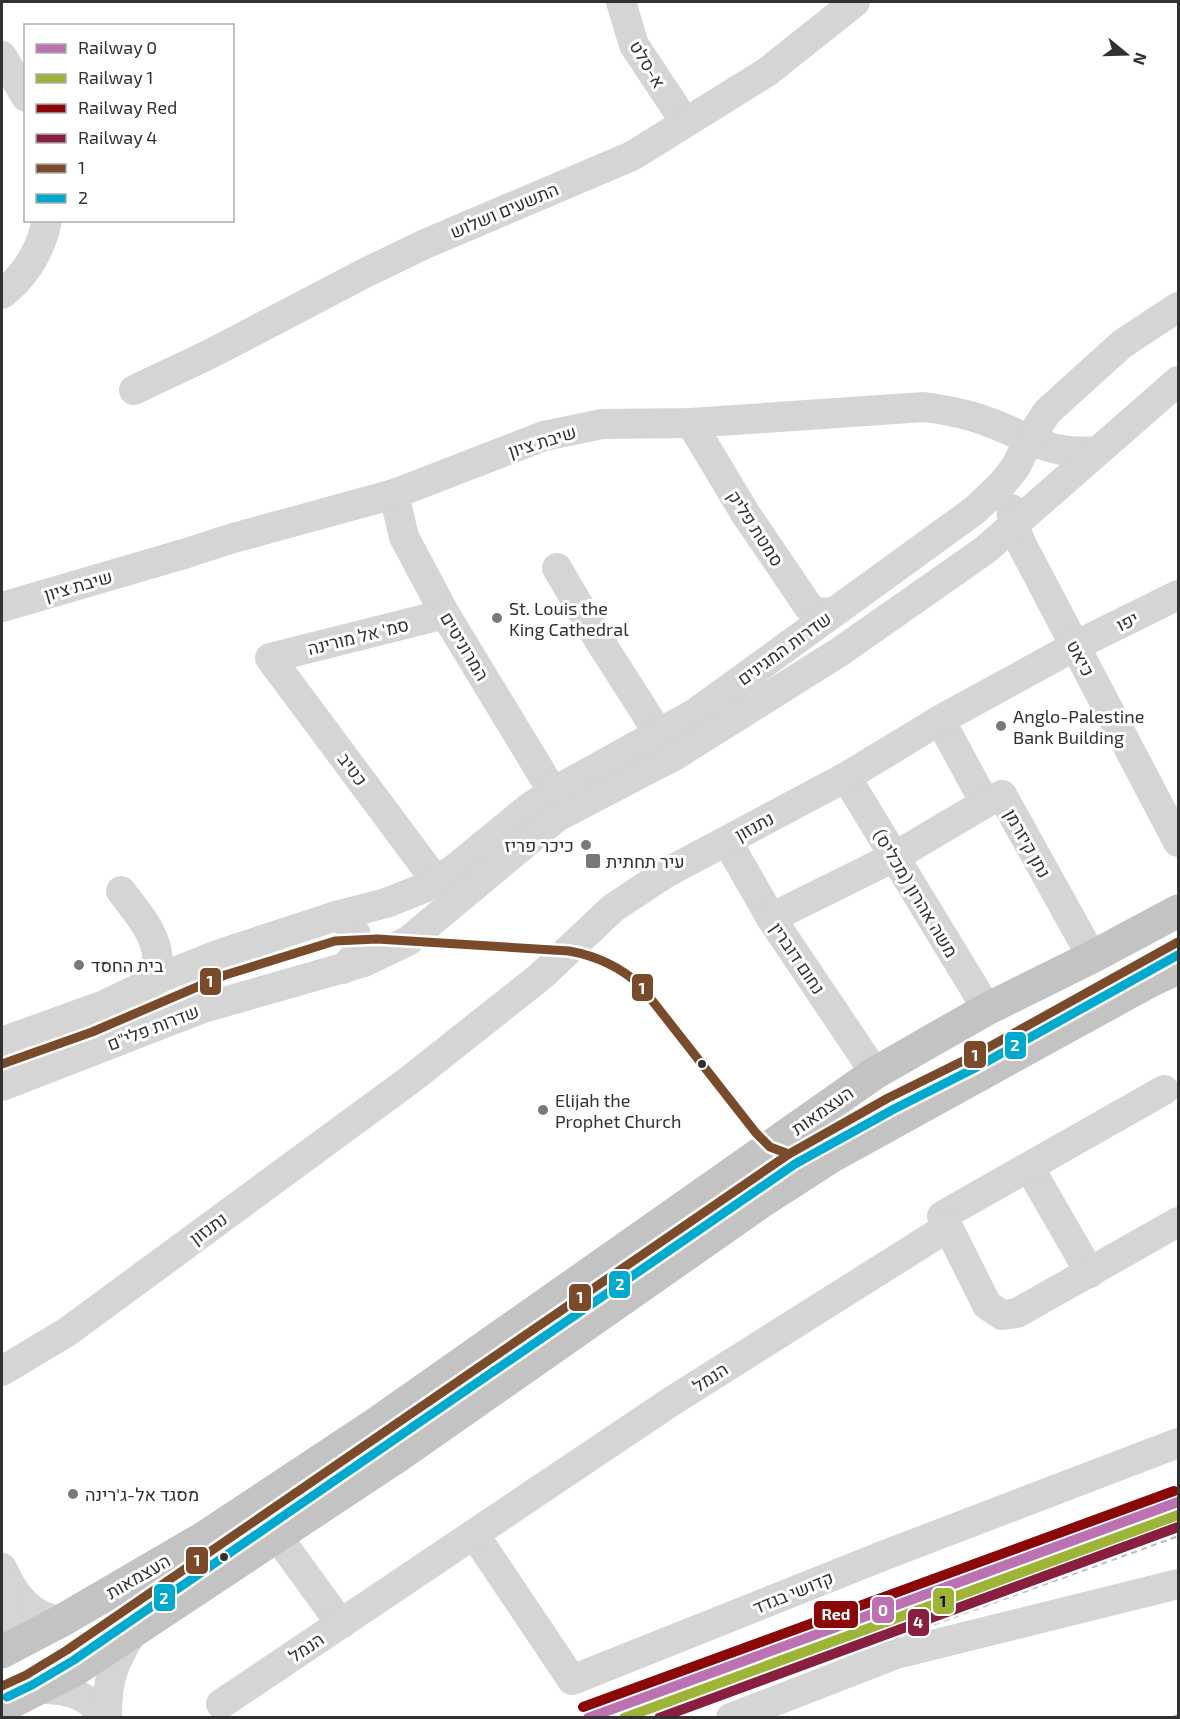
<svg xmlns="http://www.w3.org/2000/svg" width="1180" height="1719" viewBox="0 0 1180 1719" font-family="'Exo 2',Heebo,sans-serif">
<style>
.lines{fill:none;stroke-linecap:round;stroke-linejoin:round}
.minor{stroke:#d5d5d5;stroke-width:30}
.highway{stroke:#c3c3c3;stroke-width:33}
.rail{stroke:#bdbdbd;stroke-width:4.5;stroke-dasharray:6 4.5;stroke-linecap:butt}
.bus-1-casing{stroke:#fff;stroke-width:14}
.bus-2-casing{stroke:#fff;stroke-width:14}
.bus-1{stroke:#7a4b2a;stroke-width:9}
.bus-2{stroke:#00a9ce;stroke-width:9}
.rail-1-casing{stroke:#fff;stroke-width:15}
.rail-2-casing{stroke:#fff;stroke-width:15}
.rail-3-casing{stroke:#fff;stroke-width:15}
.rail-4-casing{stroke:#fff;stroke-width:15}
.rail-1{stroke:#bc72b1;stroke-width:10}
.rail-2{stroke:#9eb436;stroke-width:10}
.rail-3{stroke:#8a0808;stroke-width:10}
.rail-4{stroke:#891f3e;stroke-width:10}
.poi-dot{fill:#797979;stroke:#fff;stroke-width:2}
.bus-dot{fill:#313131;stroke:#fff;stroke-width:2}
.labels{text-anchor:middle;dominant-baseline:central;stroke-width:6;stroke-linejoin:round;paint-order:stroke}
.street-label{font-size:18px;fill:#313131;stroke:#fff}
.poi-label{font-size:18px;fill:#313131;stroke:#fff;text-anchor:start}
.line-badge{stroke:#fff;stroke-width:2}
.badge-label{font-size:16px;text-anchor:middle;font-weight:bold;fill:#fff}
.pale-badge-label{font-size:16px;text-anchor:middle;font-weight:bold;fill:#111}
</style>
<rect width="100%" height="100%" fill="#fff"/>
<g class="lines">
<!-- minor -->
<g class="minor">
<path d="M621 2 634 45 685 122"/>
<path d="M2 56 26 97"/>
<path d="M2 294C26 275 41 250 47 220"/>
<path d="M134 390 210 354 365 273 425 244 632 156 767 72 855 2"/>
<path d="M691 423 745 513 808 606C816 614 824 614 835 611"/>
<path d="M394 494 404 537 445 614 553 792"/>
<path d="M1011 509 1014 526 1022 545 1178 842"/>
<path d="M557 568 599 640 659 734"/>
<path d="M2 607 187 553 230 539 394 494 544 436 602 424 691 423 924 407C947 410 969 414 991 423 1033 439 1049 455 1097 451"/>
<path d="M940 720 985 803"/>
<path d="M846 777 987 1009"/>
<path d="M727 841 771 918 875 1073"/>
<path d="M436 881 270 658 445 614"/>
<path d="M121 891C140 917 171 948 151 983"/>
<path d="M336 916C361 929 366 949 343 969"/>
<path d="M771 918 894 857 985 803 1002 795 1092 957"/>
<path d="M2 1042 104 1005 167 975 220 954 336 916 386 903 424 888 453 870 530 807 553 792 694 714 975 510 1001 485 1015 468 1029 440 1047 412 1122 344 1178 307"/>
<path d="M2 1086 203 1008 364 962 408 941 557 817 674 756 841 651 985 550 1178 381"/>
<path d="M1029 1167 1090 1273"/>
<path d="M948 1227 942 1216 1164 1090"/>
<path d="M2 1371 67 1332 411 1079 541 976 613 908 666 873 846 777 940 720 1075 646 1178 595"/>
<path d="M474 1534 572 1680 885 1555 1178 1443"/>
<path d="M277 1536 341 1624"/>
<path d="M2 1568C14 1595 30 1617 61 1621"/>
<path d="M2 1642 9 1619 8 1581"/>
<path d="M38 1689C65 1688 89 1694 104 1718"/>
<path d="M221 1704 672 1401 948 1227 987 1305 1002 1315 1017 1313 1178 1222"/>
<path d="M107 1718C107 1680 112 1665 132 1633"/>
<path d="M731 1718 896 1654 1178 1584"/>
</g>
<!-- highway -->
<g class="highway">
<path d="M2 1652 61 1621 205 1537 377 1423 875 1073 987 1009 1092 957 1178 911"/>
<path d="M2 1707 78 1668 277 1536 398 1456 761 1202 834 1155 1150 981 1178 968"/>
</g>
<!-- rail -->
<g class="rail">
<path d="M666 1718 843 1656 1178 1535"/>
<path d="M1174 1718 1178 1716"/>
</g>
<defs>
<g id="bus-1">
<path d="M2 1064 92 1032 225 975 335 941 377 939 569 951C597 956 619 966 640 985L756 1133 770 1147 789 1154"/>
<path d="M2 1686 26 1675 67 1650 789 1154 888 1098 971 1057 1178 942"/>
</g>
<path id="bus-2" d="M7 1697 32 1685 74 1660 795 1164 894 1109 977 1067 1178 955"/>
</defs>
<!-- bus-1 casing -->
<use href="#bus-1" class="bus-1-casing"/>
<!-- bus-2 casing -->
<use href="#bus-2" class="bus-2-casing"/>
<!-- bus-1 -->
<use href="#bus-1" class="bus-1"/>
<!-- bus-2 -->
<use href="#bus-2" class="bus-2"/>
<defs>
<path id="rail-1" d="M588 1718 1178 1502"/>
<path id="rail-2" d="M624 1718 1178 1515"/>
<path id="rail-3" d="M583 1707 1174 1491"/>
<path id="rail-4" d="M659 1718 1178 1527"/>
</defs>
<!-- rail-1 casing -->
<use href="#rail-1" class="rail-1-casing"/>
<!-- rail-2 casing -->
<use href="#rail-2" class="rail-2-casing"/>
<!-- rail-3 casing -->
<use href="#rail-3" class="rail-3-casing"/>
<!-- rail-4 casing -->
<use href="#rail-4" class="rail-4-casing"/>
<!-- rail-1 -->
<use href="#rail-1" class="rail-1"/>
<!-- rail-2 -->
<use href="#rail-2" class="rail-2"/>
<!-- rail-3 -->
<use href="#rail-3" class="rail-3"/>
<!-- rail-4 -->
<use href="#rail-4" class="rail-4"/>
</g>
<!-- markers -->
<g class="poi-dot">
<circle cx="497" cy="618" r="6"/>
<circle cx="1001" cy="726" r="6"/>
<circle cx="586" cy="845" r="6"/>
<rect x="585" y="853" width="16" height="16" rx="3"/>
<circle cx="79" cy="965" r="6"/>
<circle cx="543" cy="1110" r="6"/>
<circle cx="73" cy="1494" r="6"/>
</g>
<g class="bus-dot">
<circle cx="702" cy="1064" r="5"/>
<circle cx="224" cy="1557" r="5"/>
</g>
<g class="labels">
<!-- street labels -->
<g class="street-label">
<text transform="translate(648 64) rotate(59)">א-סלט</text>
<text transform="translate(504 210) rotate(-23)">התשעים ושלוש</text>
<text transform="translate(542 441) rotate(-17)">שיבת ציון</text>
<text transform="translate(756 528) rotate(57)">סמטת פליק</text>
<text transform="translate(78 585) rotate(-16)">שיבת ציון</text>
<text transform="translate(1127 621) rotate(-26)">יפו</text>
<text transform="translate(358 636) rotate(-14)">סמ' אל מורינה</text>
<text transform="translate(465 646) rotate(59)">המרוניטים</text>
<text transform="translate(784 648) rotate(-36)">שדרות המגינים</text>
<text transform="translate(1081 658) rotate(62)">כיאט</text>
<text transform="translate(353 769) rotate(53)">כטיב</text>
<text transform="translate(754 826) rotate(-28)">נתנזון</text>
<text transform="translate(1028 843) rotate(61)">נתן קיזרמן</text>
<text transform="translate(916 893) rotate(59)">משה אהרון (מכליס)</text>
<text transform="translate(798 958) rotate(56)">נחום דוברין</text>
<text transform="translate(153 1027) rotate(-21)">שדרות פלי"ם</text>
<text transform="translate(822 1110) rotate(-35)">העצמאות</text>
<text transform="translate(208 1228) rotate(-36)">נתנזון</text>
<text transform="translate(710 1377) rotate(-33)">הנמל</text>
<text transform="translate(138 1576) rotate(-30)">העצמאות</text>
<text transform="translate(793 1592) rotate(-22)">קדושי בגדד</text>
<text transform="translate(306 1647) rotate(-34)">הנמל</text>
</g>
<!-- poi labels -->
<g class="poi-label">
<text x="509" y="608">St. Louis the<tspan x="509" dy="21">King Cathedral</tspan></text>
<text x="1013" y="716">Anglo-Palestine<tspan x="1013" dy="21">Bank Building</tspan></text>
<text x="574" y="845" text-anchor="end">כיכר פריז</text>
<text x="606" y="861">עיר תחתית</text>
<text x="91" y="965">בית החסד</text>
<text x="555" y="1100">Elijah the<tspan x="555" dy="21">Prophet Church</tspan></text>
<text x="85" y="1494">מסגד אל-ג'רינה</text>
</g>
</g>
<g class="line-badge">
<rect x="199" y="967" width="23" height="29" rx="6" fill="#7a4b2a"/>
<rect x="631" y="973" width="23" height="29" rx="6" fill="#7a4b2a"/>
<rect x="1004" y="1031" width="23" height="29" rx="6" fill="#00a9ce"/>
<rect x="963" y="1040" width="24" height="29" rx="6" fill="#7a4b2a"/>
<rect x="608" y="1270" width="23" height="29" rx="6" fill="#00a9ce"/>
<rect x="568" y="1283" width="24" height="29" rx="6" fill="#7a4b2a"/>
<rect x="185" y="1546" width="24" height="29" rx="6" fill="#7a4b2a"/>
<rect x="153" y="1583" width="23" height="29" rx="6" fill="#00a9ce"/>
<rect x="932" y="1587" width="23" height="28" rx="6" fill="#9eb436"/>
<rect x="871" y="1596" width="24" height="28" rx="6" fill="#bc72b1"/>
<rect x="813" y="1600" width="46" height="29" rx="6" fill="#8a0808"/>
<rect x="907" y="1608" width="23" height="29" rx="6" fill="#891f3e"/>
</g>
<g class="badge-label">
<text x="210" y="987">1</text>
<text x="642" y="994">1</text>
<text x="1015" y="1051">2</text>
<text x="975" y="1061">1</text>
<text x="620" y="1290">2</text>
<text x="580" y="1303">1</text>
<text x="197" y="1566">1</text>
<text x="164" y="1604">2</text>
<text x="883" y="1616">0</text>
<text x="836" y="1620">Red</text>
<text x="918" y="1628">4</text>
</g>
<g class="pale-badge-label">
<text x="943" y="1607">1</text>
</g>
<!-- border -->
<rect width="1180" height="1719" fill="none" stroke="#313131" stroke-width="6"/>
<!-- legend -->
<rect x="24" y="24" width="210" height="198" fill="#ffffff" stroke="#adadad" stroke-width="1.5"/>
<rect x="36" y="44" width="30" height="9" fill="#bc72b1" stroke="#adadad" stroke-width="1.5"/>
<text x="78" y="54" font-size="18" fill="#313131">Railway 0</text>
<rect x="36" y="74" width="30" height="9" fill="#9eb436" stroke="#adadad" stroke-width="1.5"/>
<text x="78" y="84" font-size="18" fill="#313131">Railway 1</text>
<rect x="36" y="104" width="30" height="9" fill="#8a0808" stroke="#adadad" stroke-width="1.5"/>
<text x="78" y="114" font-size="18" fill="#313131">Railway Red</text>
<rect x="36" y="134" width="30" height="9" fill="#891f3e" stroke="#adadad" stroke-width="1.5"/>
<text x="78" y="144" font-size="18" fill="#313131">Railway 4</text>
<rect x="36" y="164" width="30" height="9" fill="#7a4b2a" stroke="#adadad" stroke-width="1.5"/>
<text x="78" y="174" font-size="18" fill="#313131">1</text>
<rect x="36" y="194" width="30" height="9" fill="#00a9ce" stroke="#adadad" stroke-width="1.5"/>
<text x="78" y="204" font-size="18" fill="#313131">2</text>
<!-- north arrow -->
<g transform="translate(1126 54) rotate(109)" stroke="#ffffff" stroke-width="4.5" paint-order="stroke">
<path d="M0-4.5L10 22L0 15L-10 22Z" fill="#313131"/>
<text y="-9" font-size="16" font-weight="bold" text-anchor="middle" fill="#313131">N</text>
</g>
</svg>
